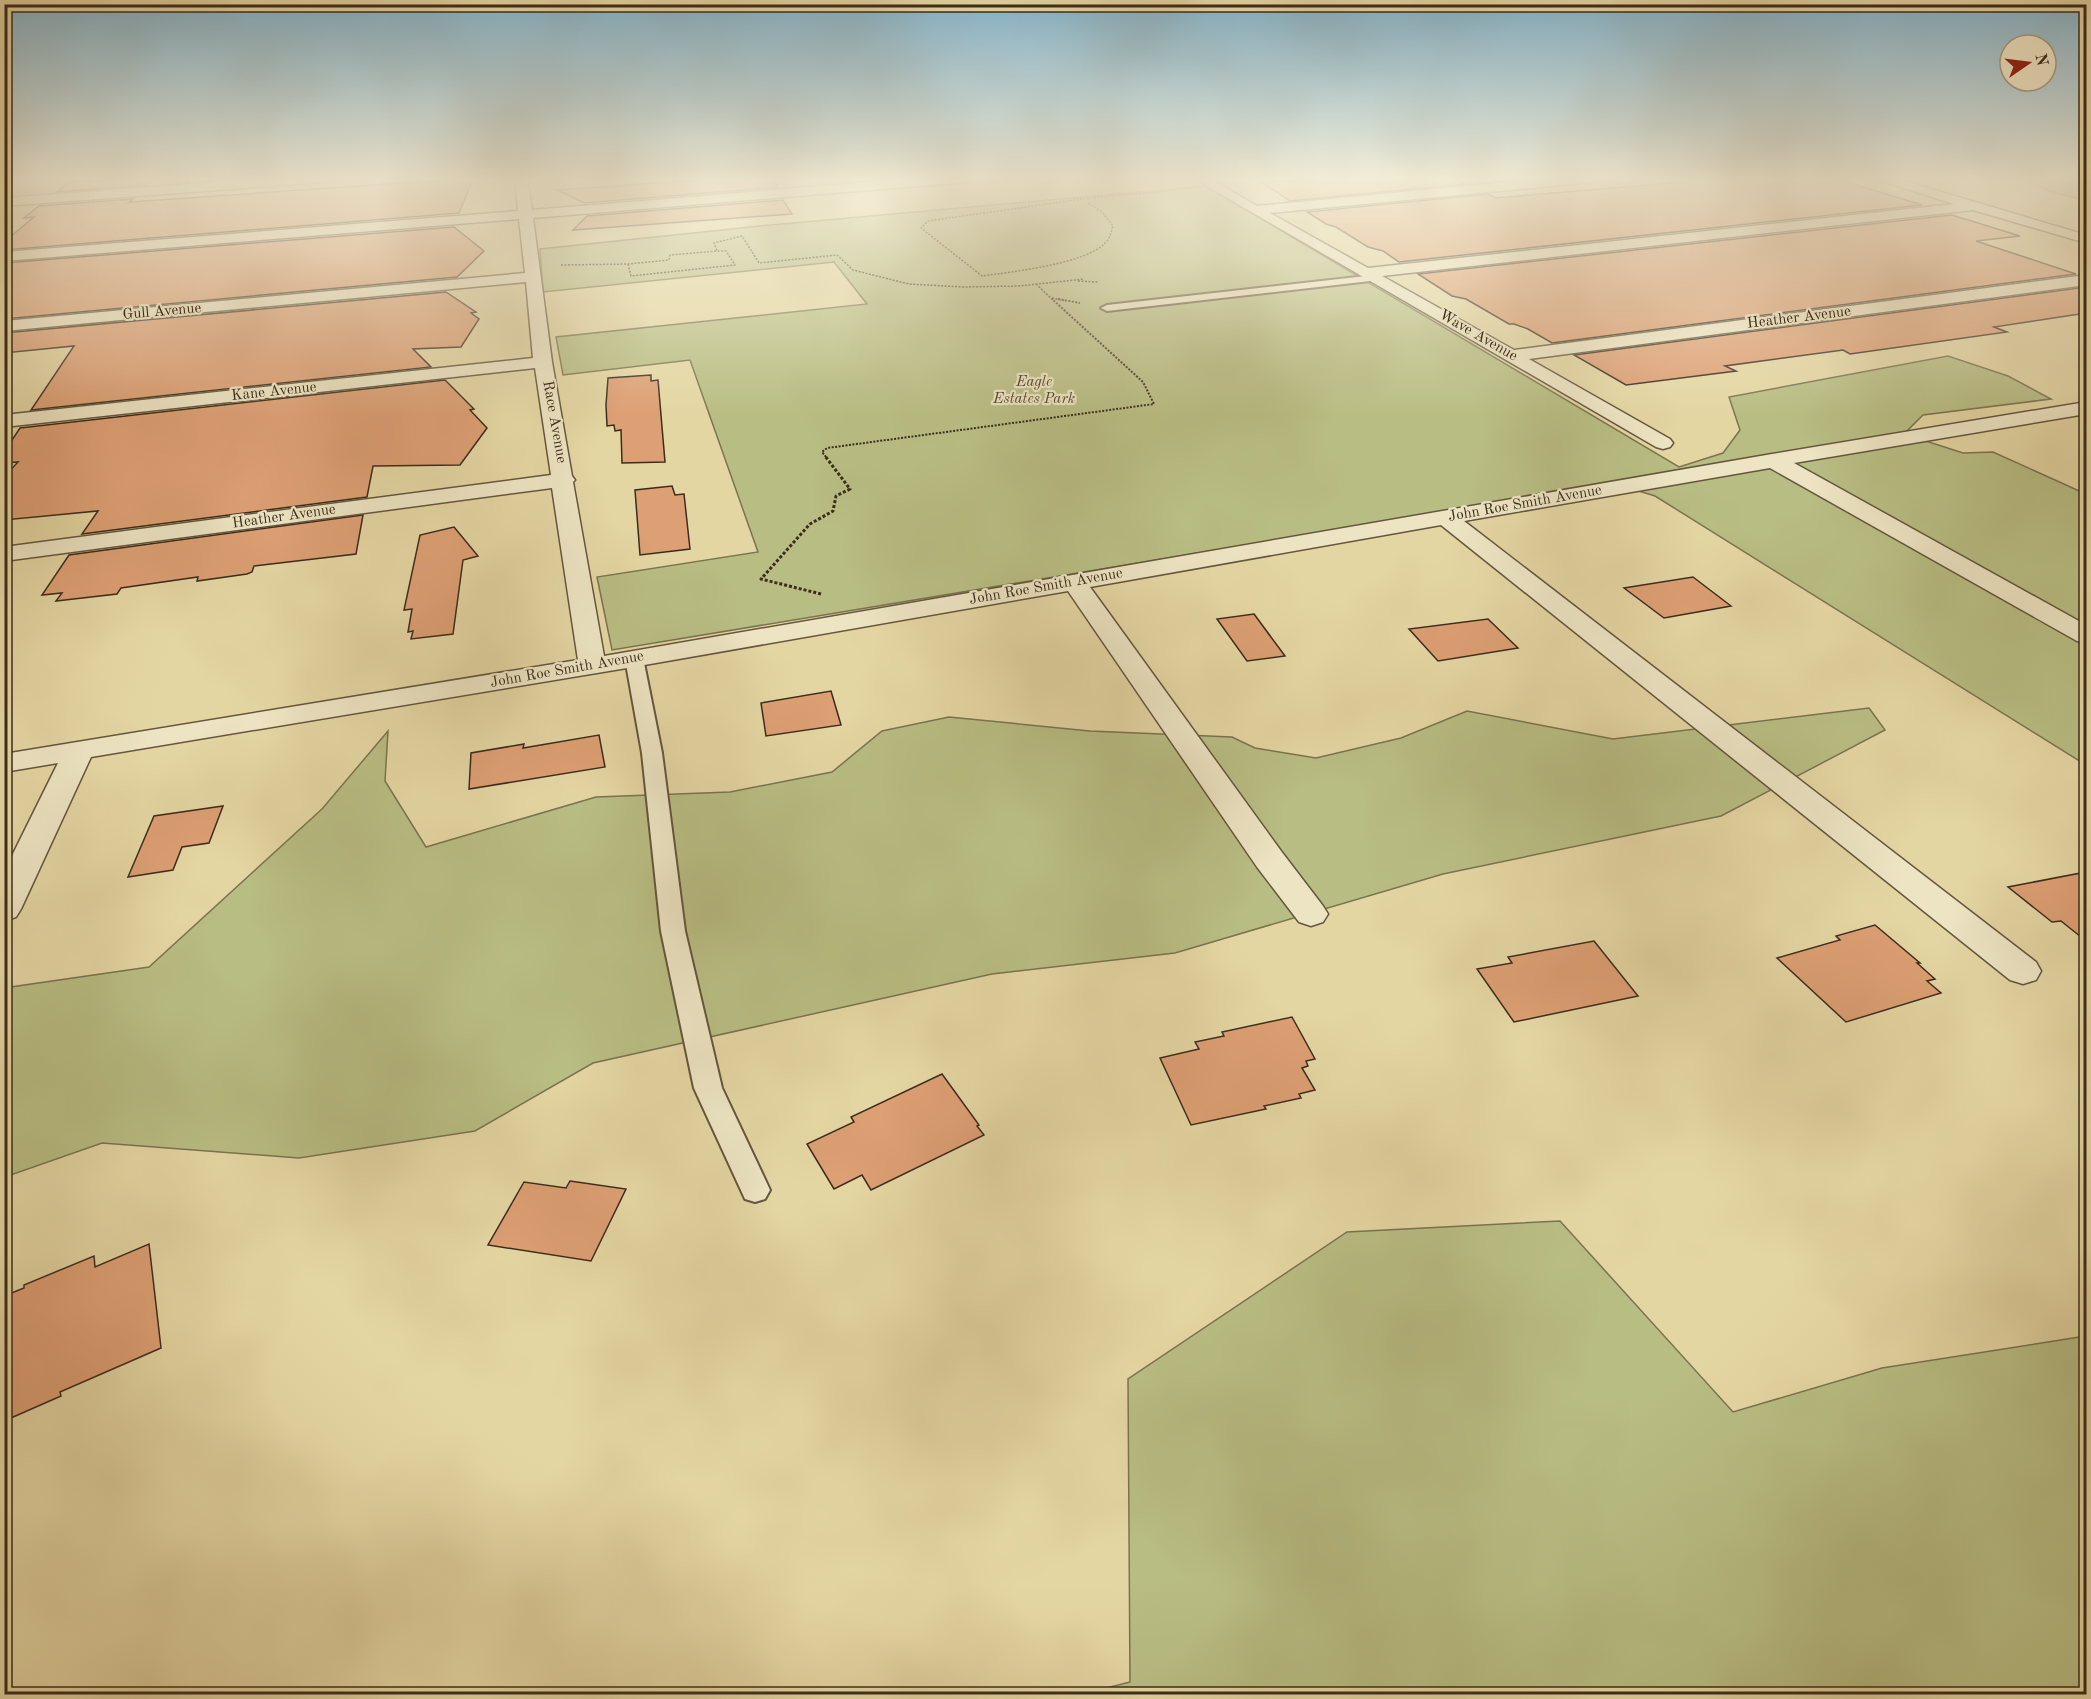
<svg xmlns="http://www.w3.org/2000/svg" width="2091" height="1699" viewBox="0 0 2091 1699" font-family="'Old Standard TT',serif">
<style>
.green{fill:#b8bd83;stroke:#7a744f;stroke-width:1.5}
.building{fill:#dd9f74;stroke:#3b2c1b;stroke-width:1.5}
.lines{fill:none;stroke-linecap:round;stroke-linejoin:round}
.service-casing{stroke:#65563d;stroke-width:4}
.minor-casing{stroke:#65563d;stroke-width:3}
.path-far2{stroke:#3b2c1b;stroke-width:1.5;stroke-dasharray:2 1.5;stroke-linecap:butt}
.path-far1{stroke:#3b2c1b;stroke-width:2;stroke-dasharray:2 1.5;stroke-linecap:butt}
.path{stroke:#3b2c1b;stroke-width:3;stroke-dasharray:3 2;stroke-linecap:butt}
.service{fill:#ede4c3;fill-rule:evenodd}
.minor{fill:#ede4c3;fill-rule:evenodd}
.labels{text-anchor:middle;dominant-baseline:central;stroke-width:4.5;stroke-linejoin:round;paint-order:stroke}
.far-street-label{font-size:15px;fill:#3b2c1b;stroke:#ede4c3}
.far-park-label{font-size:15px;font-style:italic;fill:#544930;stroke:#ede4c3}
</style>
<rect width="100%" height="100%" fill="#e4d6a3"/>
<filter id="stains"><feTurbulence type="fractalNoise" baseFrequency=".00333" numOctaves="4"/><feColorMatrix values="0 0 0 0 .2 0 0 0 0 .09 0 0 0 0 .02 0 0 0 .5 -.17"/></filter>
<radialGradient id="worn" r=".72"><stop offset=".6" stop-color="#630" stop-opacity="0"/><stop offset="1" stop-color="#630" stop-opacity=".3"/></radialGradient>
<!-- green -->
<g class="green">
<path d="M2024 178H2086V201L2047 190Z"/>
<path d="M1206 186 1679 467 1723 453 1740 430 1729 397 1948 356 2008 376 2051 399 1923 415 1904 434 1963 453 1993 452 2086 494V765L1655 496 1616 484 612 650 597 577 758 552 690 360 563 375 556 337 867 304 834 262 543 292 540 249 760 226Z"/>
<path d="M1869 708 1885 730 1721 816 1443 874 1175 953 992 974 593 1063 475 1131 299 1158 102 1143 5 1177 4 988 149 967 322 809 388 731 385 781 426 847 596 797 730 792 832 772 882 731 949 717 1090 731 1232 737 1255 748 1316 758 1401 738 1467 711 1613 739Z"/>
<path d="M1560 1221 1733 1412 1882 1368 2086 1336V1694H1083L1130 1682 1128 1379 1347 1232Z"/>
</g>
<!-- building -->
<g class="building">
<path d="M154 178 147 185 57 192 69 182Z"/>
<path d="M473 178 459 213 4 250V242L34 217 24 218 39 206 133 199 129 202Z"/>
<path d="M774 178 778 187 584 203 557 190 715 179Z"/>
<path d="M1326 178H1453L1465 184 1290 201 1263 183Z"/>
<path d="M1731 178H1834L1922 205 1399 262 1383 251 1368 247 1336 227 1326 224 1307 212 1488 194 1495 198Z"/>
<path d="M783 200 792 214 573 230 587 216Z"/>
<path d="M1952 215 2020 236 1976 241 2076 274 1552 343 1528 329 1514 324H1509L1466 299 1452 296 1418 274Z"/>
<path d="M454 227 484 251 457 277 4 319V263Z"/>
<path d="M2086 287V313L1994 327 2007 332 1850 354 1843 350 1725 366 1736 371 1626 385 1574 355Z"/>
<path d="M446 292 476 312 471 313 479 319 461 347 413 349 431 367 31 410 74 346 4 353V333Z"/>
<path d="M651 375V381L658 380 665 462 622 463 621 430 615 431 614 425 607 426 606 405 608 378Z"/>
<path d="M445 380 474 409 470 410 487 428 460 465 373 466 367 497 82 534 98 511 4 520V477L18 462 4 463V452L20 428Z"/>
<path d="M672 486 675 495 684 494 690 549 640 555 635 490Z"/>
<path d="M363 515 356 554 254 566 252 572 247 574 197 581 198 577 121 588 117 594 56 601 62 593 42 595 69 555Z"/>
<path d="M454 527 478 556 463 560 453 634 411 639 413 631 408 632 412 609 404 610 420 535Z"/>
<path d="M1693 577 1731 606 1664 618 1624 588Z"/>
<path d="M1254 614 1285 656 1247 661 1217 619Z"/>
<path d="M1488 619 1518 648 1438 661 1409 629Z"/>
<path d="M831 691 841 725 766 736 761 703Z"/>
<path d="M599 735 605 767 469 789 471 753 524 744 523 748Z"/>
<path d="M223 806 209 843 182 847 173 870 128 877 154 816Z"/>
<path d="M2086 872V941L2061 921 2052 922 2008 887Z"/>
<path d="M1875 925 1920 963H1917L1935 979 1927 981 1941 993 1846 1022 1777 958 1840 940 1836 936Z"/>
<path d="M1594 941 1638 996 1514 1022 1477 969 1512 963 1508 957Z"/>
<path d="M1292 1017 1315 1059 1306 1061 1308 1066 1302 1068 1315 1090 1299 1094 1301 1098 1264 1106 1266 1109 1191 1125 1160 1058 1199 1049 1195 1042 1224 1036 1222 1032Z"/>
<path d="M942 1074 979 1125 977 1126 984 1135 871 1190 862 1175 834 1189 807 1144 854 1122 851 1117Z"/>
<path d="M570 1181 626 1189 591 1261 488 1245 524 1182 566 1188Z"/>
<path d="M149 1244 161 1348 60 1392 61 1396 4 1421V1296L24 1288V1285L94 1256 95 1267Z"/>
</g>
<g class="lines">
<defs>
<g id="service">
<path d="M1375 275 1380 278 1379 280 1107 311 1101 308 1107 305Z"/>
<path d="M634 652 641 654 643 658 662 753 685 931 722 1088 770 1190 765 1199 755 1202 745 1199 694 1088 661 931 642 753 625 658 627 654Z"/>
</g>
<g id="minor">
<path d="M269 178H331L325 182 4 206V198Z"/>
<path d="M515 178H527L532 210 916 178H973L967 182 533 218 552 362 572 476 575 480 573 482 604 656 1772 454 2086 402V414L1794 463 2086 625V643L2077 641 1770 468 1464 521 2036 962 2041 971 2036 980 2023 984 2010 980 1441 525 1090 587 1281 851 1323 906 1328 914 1323 922 1311 926 1299 922 1257 867 1068 591 633 667 91 757 21 909 16 917 4 921V872L58 763 4 772V754L578 660 552 488 4 561V547L551 475 535 368 4 427V415L533 358 526 282 4 331V321L525 273 519 219 4 261V252L518 211Z"/>
<path d="M1193 178H1209L1257 206 1550 178H1600L1594 182 1270 213 1368 268 1954 204 1873 178H1894L2086 235V243L1973 210 1382 276 1514 350 2086 275V285L1529 359 1670 439 1673 443 1670 447 1663 449 1656 447Z"/>
</g>
</defs>
<!-- service casing -->
<use href="#service" class="service-casing"/>
<!-- minor casing -->
<use href="#minor" class="minor-casing"/>
<!-- path-far2 -->
<g class="path-far2">
<path d="M1088 203 1102 212 1113 226C1111 232 1110 239 1105 243 1086 264 1010 272 982 276L921 228 928 221 1082 199 1177 190"/>
<path d="M628 264 631 276 735 265 726 251H717"/>
<path d="M561 265 628 264 669 260 670 255 717 251 714 243 742 236 759 263 837 255 853 270 909 284 964 287 1019 286 1084 279"/>
<path d="M1078 281 1098 282"/>
<path d="M1036 284 1054 301"/>
<path d="M1052 298 1066 301"/>
</g>
<!-- path-far1 -->
<g class="path-far1">
<path d="M1058 299 1080 303"/>
<path d="M826 457 822 452 827 448 1154 404 1143 382 1052 299"/>
</g>
<!-- path -->
<path class="path" d="M821 594 761 579 810 524 833 511 836 496 850 489 825 456"/>
<!-- service -->
<use href="#service" class="service"/>
<!-- minor -->
<use href="#minor" class="minor"/>
</g>
<!-- sky -->
<linearGradient id="sky" x2="0" y2="1"><stop stop-color="#87b6cd"/><stop offset="0.43" stop-color="#f3edd6"/><stop offset="1" stop-color="#f3edd6" stop-opacity="0"/></linearGradient>
<rect width="2091" height="416" fill="url(#sky)"/>
<g class="labels">
<!-- far-street labels -->
<g class="far-street-label">
<text transform="translate(162 312) rotate(-5)">Gull Avenue</text>
<text transform="translate(1799 318) rotate(-7)">Heather Avenue</text>
<text transform="translate(1478 336) rotate(30)">Wave Avenue</text>
<text transform="translate(274 392) rotate(-6)">Kane Avenue</text>
<text transform="translate(554 422) rotate(80)">Race Avenue</text>
<text transform="translate(1525 504) rotate(-10)">John Roe Smith Avenue</text>
<text transform="translate(284 517) rotate(-8)">Heather Avenue</text>
<text transform="translate(1046 587) rotate(-10)">John Roe Smith Avenue</text>
<text transform="translate(567 670) rotate(-10)">John Roe Smith Avenue</text>
</g>
<!-- far-park labels -->
<g class="far-park-label">
<text x="1034" y="382">Eagle<tspan x="1034" dy="17">Estates Park</tspan></text>
</g>
</g>
<!-- margin -->
<rect width="2091" height="1699" fill="none" stroke="#e4d6a3" stroke-width="24"/>
<rect x="6" y="6" width="2079" height="1687" fill="none" stroke="#3b2c1b" stroke-width="3"/>
<rect x="12" y="12" width="2067" height="1675" fill="none" stroke="#3b2c1b" stroke-width="1.5"/>
<!-- north arrow -->
<g transform="translate(2028 63) rotate(76)"><circle r="28" fill="#ede4c3" stroke="#a69a80" stroke-width="1.5"/>
<path d="M0-4.5L10 22L0 15L-10 22Z" fill="#8f2418"/>
<text y="-9" font-size="16" font-weight="bold" text-anchor="middle" fill="#3b2c1b">N</text>
</g>
<rect width="100%" height="100%" filter="url(#stains)"/>
<rect width="100%" height="100%" fill="url(#worn)"/>
</svg>
